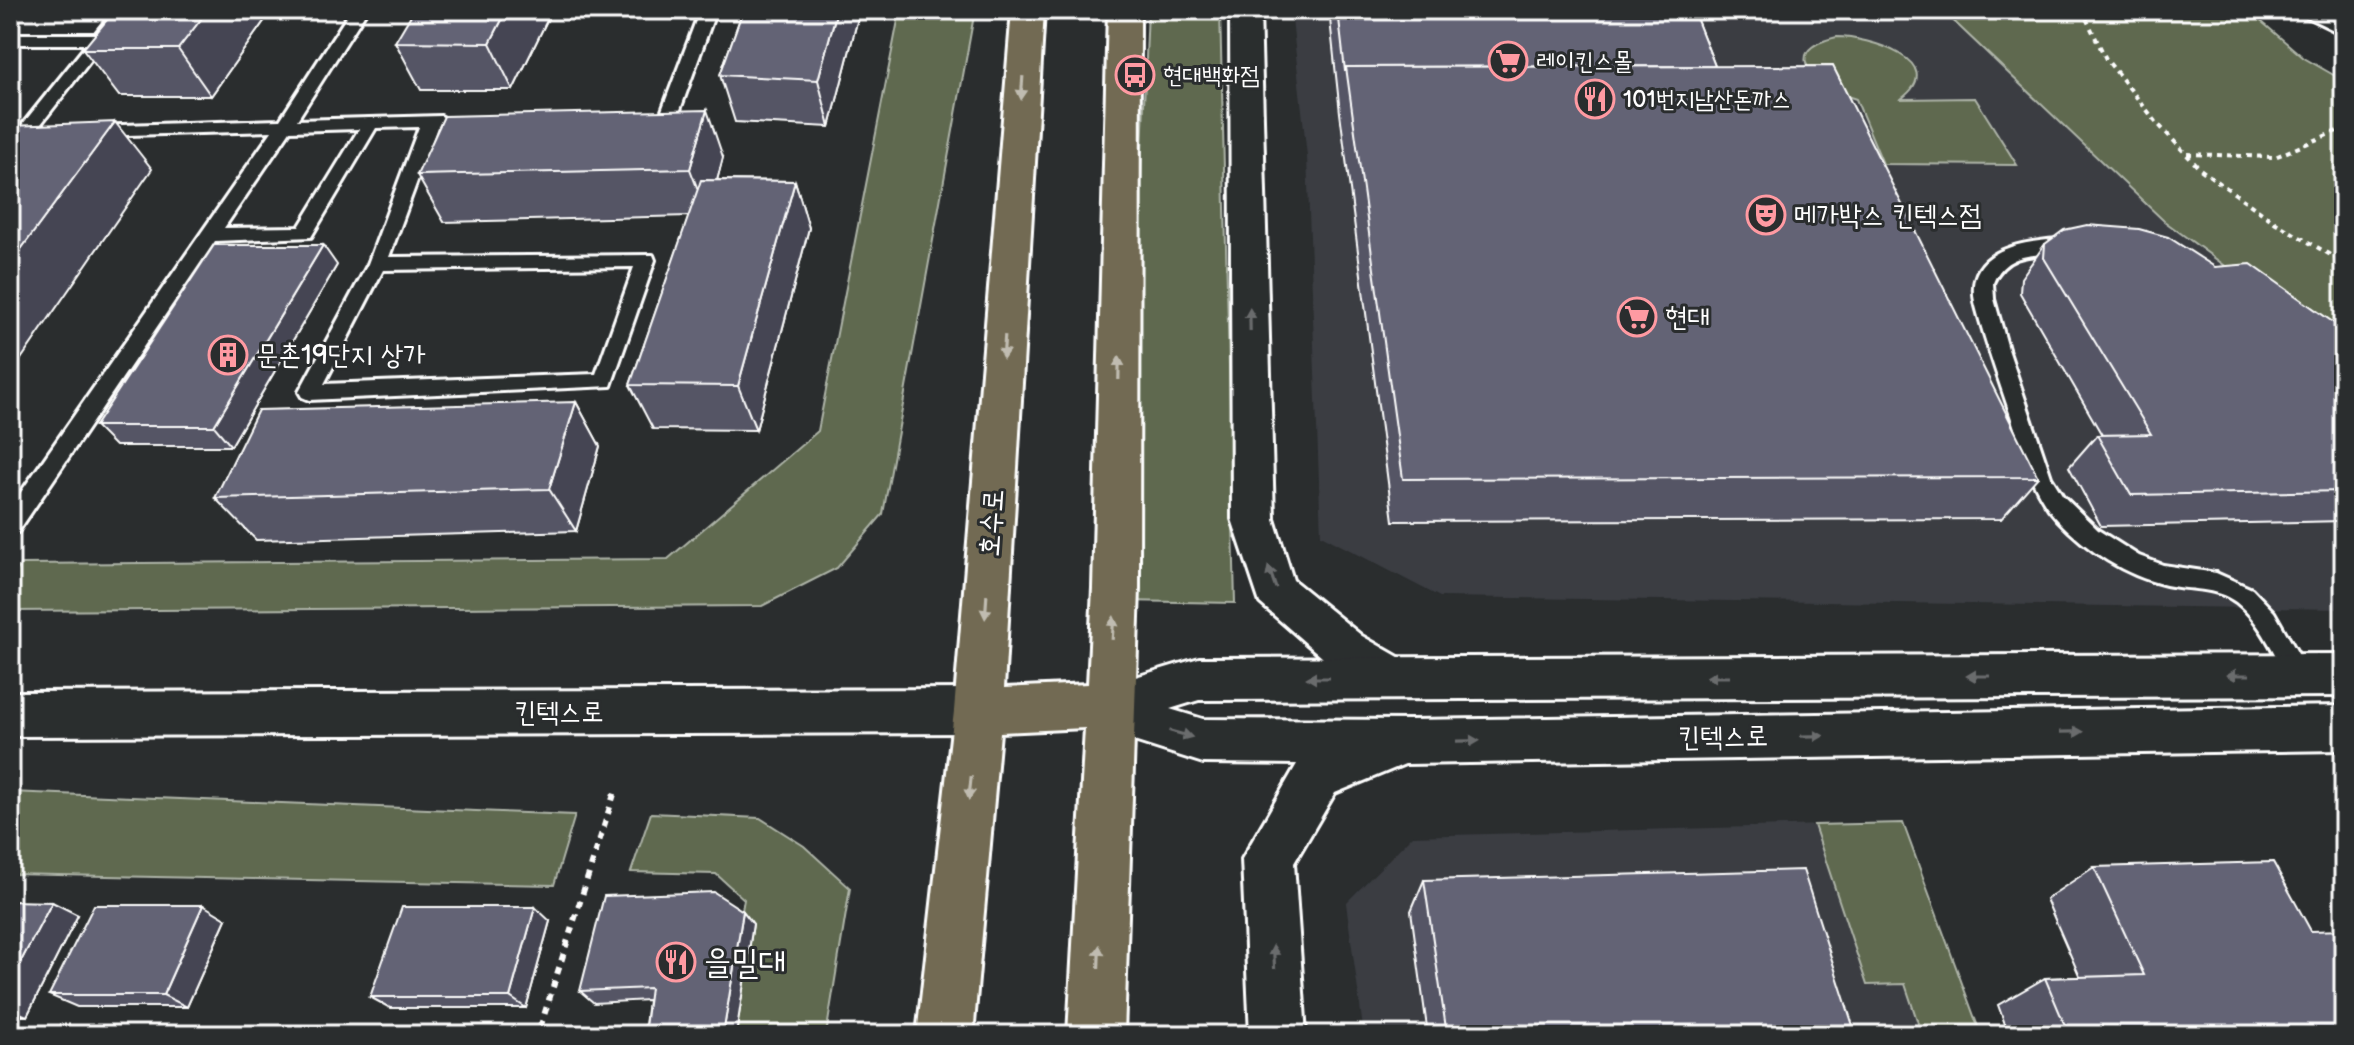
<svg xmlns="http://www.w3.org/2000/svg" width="2354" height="1045" viewBox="0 0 2354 1045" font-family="'Balsamiq Sans','Poor Story',sans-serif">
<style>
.built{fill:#3b3d43}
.green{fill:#5e6950;stroke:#aeb4a8;stroke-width:2}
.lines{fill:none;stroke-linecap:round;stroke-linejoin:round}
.lane-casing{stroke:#fff;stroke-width:6}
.street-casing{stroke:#fff;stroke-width:6}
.secondary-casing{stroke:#fff;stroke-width:6}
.primary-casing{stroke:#fff;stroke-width:6}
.path-far1{stroke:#fff;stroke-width:4;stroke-dasharray:5 5;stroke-linecap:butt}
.path{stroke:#fff;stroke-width:6;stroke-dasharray:7 7;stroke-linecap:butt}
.lane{fill:#2a2d2e;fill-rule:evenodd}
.street{fill:#2a2d2e;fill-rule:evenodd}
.secondary{fill:#2a2d2e;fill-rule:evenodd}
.primary{fill:#726b52;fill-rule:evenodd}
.wall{fill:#555565;stroke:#fff;stroke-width:2}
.shaded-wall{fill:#454552;stroke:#fff;stroke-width:2}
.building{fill:#636375;stroke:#fff;stroke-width:2}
.oneway{fill:#c0bcb1}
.oneway2{fill:#6a6c6d}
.labels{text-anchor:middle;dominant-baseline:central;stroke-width:6;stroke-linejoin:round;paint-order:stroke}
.far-poi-label{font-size:24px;fill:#fff;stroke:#2a2d2e;text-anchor:start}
.poi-label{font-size:28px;fill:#fff;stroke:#2a2d2e;text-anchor:start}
.street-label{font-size:28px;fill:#fff;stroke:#2a2d2e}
.near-poi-label{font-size:34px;fill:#fff;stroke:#2a2d2e;text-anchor:start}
</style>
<rect width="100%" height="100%" fill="#2a2d2e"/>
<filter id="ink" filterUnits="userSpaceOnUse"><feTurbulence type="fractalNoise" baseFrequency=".0125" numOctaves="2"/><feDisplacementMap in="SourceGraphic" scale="16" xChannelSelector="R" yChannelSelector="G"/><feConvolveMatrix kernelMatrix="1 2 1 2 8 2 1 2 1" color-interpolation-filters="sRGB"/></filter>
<g filter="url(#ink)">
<!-- built -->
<g class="built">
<path d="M1291 10H1942L2164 221 2344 352V609L1440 597 1321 535 1307 156Z"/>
<path d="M1903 823 1981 1035H1364L1346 903 1412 836Z"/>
</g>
<!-- green -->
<g class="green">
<path d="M900 10H975L883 514 837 568 762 606 10 611V582L21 564 668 559 818 431Z"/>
<path d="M1148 10H1220L1235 603 1123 601Z"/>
<path d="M1942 10H2248L2304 58 2344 81V353L2164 221Z"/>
<path d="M1837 37C1866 37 1952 61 1901 99L1975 98 2017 165 1883 164 1856 99C1822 88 1772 52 1837 37Z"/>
<path d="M10 792 575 815 554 885 10 874Z"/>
<path d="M651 813 760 818 804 846 850 888 826 1035H719L744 899 716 874 631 872Z"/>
<path d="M1903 823 1981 1035H1922L1905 984 1867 985 1814 825Z"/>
</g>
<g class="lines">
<defs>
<g id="lane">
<path d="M114 10H130L16 156 10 158V140L87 44H10V34H95Z"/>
<path d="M351 10H367L297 120 441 116 450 121 447 125 437 127 389 257 653 255 655 260 611 386 309 400 302 397 299 392 368 264 419 127 376 128 311 237 215 241 18 532 10 535V508L272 131 91 136 82 131 91 126 280 120ZM359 129 299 227 224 228 290 131ZM634 267 596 374 324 384 383 270Z"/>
<path d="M700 10H716L676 121 667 126 641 125 638 121 641 117 660 116Z"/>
<path d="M2059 239H2073L2082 245C2066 265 2011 238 1993 283L1994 299 2008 349 2051 477 2063 496 2098 530 2139 556 2163 565 2216 573 2252 589 2274 612 2310 675 2306 682 2298 685 2290 682C2275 655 2261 622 2236 602 2216 587 2189 590 2166 585 2126 576 2086 550 2058 520 2030 490 2024 454 2011 416 1999 380 1986 344 1976 306 1962 251 2018 242 2059 239Z"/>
</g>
<g id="street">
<path d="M1230 10H1260L1274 519 1293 580 1362 636 1411 664 1418 678 1411 692 1395 698 1330 664 1260 603 1232 519Z"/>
<path d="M2301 10H2338L2344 13V35L2305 16Z"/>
</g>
<g id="secondary">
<path d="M2344 654V696L1199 700 1170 709 1203 719 1411 720 2344 706V750L1405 764 1335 793 1294 863 1306 1035H1250L1242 859 1297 764 1203 763 1137 742 1092 720 1085 705 1092 690 1199 658Z"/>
<path d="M978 689 995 696 1002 711 995 726 978 733 10 736V692Z"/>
</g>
<path id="primary" d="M1012 10H1044L1004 688 1088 684 1093 588 1108 10H1140L1139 588 1124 1035H1068L1085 728 1000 732 973 1035H917L954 711Z"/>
</defs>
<!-- lane casing -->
<use href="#lane" class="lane-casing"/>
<!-- street casing -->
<use href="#street" class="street-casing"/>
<!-- secondary casing -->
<use href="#secondary" class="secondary-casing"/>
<!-- primary casing -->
<use href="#primary" class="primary-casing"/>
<!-- path-far1 -->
<g class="path-far1">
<path d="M2082 10 2106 59 2158 124 2200 169 2276 223 2344 263"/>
<path d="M2187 154 2275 157 2344 128"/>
</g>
<!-- path -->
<path class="path" d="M528 1035 541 1025 616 788"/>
<!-- lane -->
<use href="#lane" class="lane"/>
<!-- street -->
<use href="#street" class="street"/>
<!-- secondary -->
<use href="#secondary" class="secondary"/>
<!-- primary -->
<use href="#primary" class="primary"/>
</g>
<!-- wall -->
<g class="wall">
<path d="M272 10 211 96H119L83 49Z"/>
<path d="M552 10 513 90H421L395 42Z"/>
<path d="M743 10H860L830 127 735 122 720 75Z"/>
<path d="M1329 10H1693L1715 66 2038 477 2001 519 1393 521 1340 113Z"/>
<path d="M723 157 717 180 795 181 809 228 756 430 653 429 630 385 689 216 444 222 417 175Z"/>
<path d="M2045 244 2215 267 2344 330V521L2101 526 2069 467 2097 435H2102L2020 293 2021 278Z"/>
<path d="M337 265 231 446H115L95 426Z"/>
<path d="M576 402 600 446 576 531 256 540 215 498Z"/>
<path d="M2094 867 2311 931 2344 1035H2009L1998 1005 2045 978 2080 977 2046 899Z"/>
<path d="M1424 880 1856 1035H1428L1411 911Z"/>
<path d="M10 901 78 915 27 1016H10Z"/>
<path d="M743 911 753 924 736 1035H644L648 1000 594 1003 580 991Z"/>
<path d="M226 919 187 1007H77L49 995Z"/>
<path d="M550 921 526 1008H390L370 997Z"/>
</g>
<!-- shaded-wall -->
<g class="shaded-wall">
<path d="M208 10H272L211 96 178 49Z"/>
<path d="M507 10H552L513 90 490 43Z"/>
<path d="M837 10H860L830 127 818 80Z"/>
<path d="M707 110 723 157 708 216 690 169Z"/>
<path d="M115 122 152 169 10 375V264Z"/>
<path d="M795 181 809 228 756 430 738 386Z"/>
<path d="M323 245 337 265 231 446 214 426Z"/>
<path d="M576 402 600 446 576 531 549 489Z"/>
<path d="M52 902 78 915 27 1016 10 1009V982Z"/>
<path d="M203 905 226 919 187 1007 163 995Z"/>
<path d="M535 907 550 921 526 1008 510 997Z"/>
<path d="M743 911 753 924 736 1035H723Z"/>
</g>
<!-- building -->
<g class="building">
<path d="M115 10H208L178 49H83Z"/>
<path d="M414 10H507L490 43 395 42Z"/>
<path d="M743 10H837L818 80 720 75Z"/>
<path d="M1338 10H1693L1715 66 1346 67V71H1345Z"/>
<path d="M1833 66 2038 477 1403 479 1346 67Z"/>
<path d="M707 110 690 169 417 175 444 116Z"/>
<path d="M115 122 10 264V126Z"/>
<path d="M701 180 795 181 738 386 630 385Z"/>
<path d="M2087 225 2139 229 2168 237 2215 267 2251 264 2344 330V491L2131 495 2097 435 2151 434 2044 258 2045 244 2064 230Z"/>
<path d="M214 245H323L214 426H95Z"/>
<path d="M576 402 549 489 215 498 258 410Z"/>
<path d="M2273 862 2311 931 2344 930V1035H2069L2045 978 2144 975 2094 867Z"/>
<path d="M1803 870 1856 1035H1447L1424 880Z"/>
<path d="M714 892 743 911 723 1035H644L650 988 580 991 604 896Z"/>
<path d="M10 901 52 902 10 982Z"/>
<path d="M94 905H203L163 995H49Z"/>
<path d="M402 907H535L510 997H370Z"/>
</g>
<!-- one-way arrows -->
<defs><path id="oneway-solid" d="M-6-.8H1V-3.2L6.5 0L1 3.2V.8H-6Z" transform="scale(2)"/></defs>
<g class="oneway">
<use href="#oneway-solid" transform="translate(1022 88) rotate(94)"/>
<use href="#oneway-solid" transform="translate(1004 347) rotate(94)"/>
<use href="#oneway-solid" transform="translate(1119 368) rotate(-89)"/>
<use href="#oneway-solid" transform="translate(986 607) rotate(94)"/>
<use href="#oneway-solid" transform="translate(1113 628) rotate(-86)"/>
<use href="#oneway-solid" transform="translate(970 788) rotate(96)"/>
<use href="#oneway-solid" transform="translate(1099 957) rotate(-88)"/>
</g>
<g class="oneway2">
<use href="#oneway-solid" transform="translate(1250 320) rotate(-91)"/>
<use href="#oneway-solid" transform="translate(1272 577) rotate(-109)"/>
<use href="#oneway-solid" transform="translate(2238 675) rotate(180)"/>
<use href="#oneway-solid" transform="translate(1978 676) rotate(180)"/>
<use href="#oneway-solid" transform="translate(1718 677) rotate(180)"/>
<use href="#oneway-solid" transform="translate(1318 678) rotate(180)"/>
<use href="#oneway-solid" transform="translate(2072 732) rotate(-1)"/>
<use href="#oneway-solid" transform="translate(1181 734) rotate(16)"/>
<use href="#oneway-solid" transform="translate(1812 736) rotate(-1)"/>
<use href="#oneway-solid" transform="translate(1468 741) rotate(-1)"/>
<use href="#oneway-solid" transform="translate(1274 957) rotate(-93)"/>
</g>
</g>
<!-- icons -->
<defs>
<symbol id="supermarket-ring" viewBox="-11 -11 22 22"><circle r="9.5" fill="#2a2d2e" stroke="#ff9aa2" stroke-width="1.5"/><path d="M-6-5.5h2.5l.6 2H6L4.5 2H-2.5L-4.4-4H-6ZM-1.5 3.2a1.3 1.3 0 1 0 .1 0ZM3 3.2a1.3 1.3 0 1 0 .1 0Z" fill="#ff9aa2"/></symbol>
<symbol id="bus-ring" viewBox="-11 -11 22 22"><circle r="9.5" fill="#2a2d2e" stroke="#ff9aa2" stroke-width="1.5"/><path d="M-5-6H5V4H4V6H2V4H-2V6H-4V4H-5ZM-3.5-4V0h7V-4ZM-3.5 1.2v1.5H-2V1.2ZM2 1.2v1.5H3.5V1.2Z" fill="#ff9aa2"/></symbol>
<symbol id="restaurant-ring" viewBox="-11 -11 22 22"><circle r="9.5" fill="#2a2d2e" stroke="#ff9aa2" stroke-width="1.5"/><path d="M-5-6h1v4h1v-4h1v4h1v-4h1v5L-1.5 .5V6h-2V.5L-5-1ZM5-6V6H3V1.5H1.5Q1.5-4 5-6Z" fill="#ff9aa2"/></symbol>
<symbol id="theatre-ring" viewBox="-11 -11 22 22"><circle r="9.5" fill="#2a2d2e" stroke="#ff9aa2" stroke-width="1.5"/><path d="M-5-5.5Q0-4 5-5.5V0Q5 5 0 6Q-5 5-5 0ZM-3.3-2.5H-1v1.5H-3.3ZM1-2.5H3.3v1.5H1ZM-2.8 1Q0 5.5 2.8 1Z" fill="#ff9aa2"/></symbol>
<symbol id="building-ring" viewBox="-11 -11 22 22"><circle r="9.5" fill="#2a2d2e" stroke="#ff9aa2" stroke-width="1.5"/><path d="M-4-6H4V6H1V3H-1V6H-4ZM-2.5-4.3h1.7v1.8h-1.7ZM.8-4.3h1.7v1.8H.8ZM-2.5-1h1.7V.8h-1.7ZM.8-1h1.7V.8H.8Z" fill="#ff9aa2"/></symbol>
</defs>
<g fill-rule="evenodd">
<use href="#supermarket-ring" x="1486" y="39" width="44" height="44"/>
<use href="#bus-ring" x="1113" y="53" width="44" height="44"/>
<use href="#restaurant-ring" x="1573" y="77" width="44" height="44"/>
<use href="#theatre-ring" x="1744" y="193" width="44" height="44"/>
<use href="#supermarket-ring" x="1615" y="295" width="44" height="44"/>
<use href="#building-ring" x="206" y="333" width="44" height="44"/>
<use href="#restaurant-ring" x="654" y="940" width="44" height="44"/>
</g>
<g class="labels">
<!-- far-poi labels -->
<g class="far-poi-label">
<text x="1536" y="61">레이킨스몰</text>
<text x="1163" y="75">현대백화점</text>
<text x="1623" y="99">101번지남산돈까스</text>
</g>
<!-- poi labels -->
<g class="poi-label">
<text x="1794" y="215">메가박스 킨텍스점</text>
<text x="1665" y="317">현대</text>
<text x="256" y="355">문촌19단지 상가</text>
</g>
<!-- street labels -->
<g class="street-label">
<text transform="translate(992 523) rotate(-86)">호수로</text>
<text x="559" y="712">킨텍스로</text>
<text transform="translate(1723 737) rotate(-1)">킨텍스로</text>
</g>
<!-- near-poi labels -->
<g class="near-poi-label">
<text x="704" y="962">을밀대</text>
</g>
</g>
<!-- margin -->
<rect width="2354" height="1045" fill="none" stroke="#2a2d2e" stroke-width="40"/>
<rect x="20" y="20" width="2314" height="1005" fill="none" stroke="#fff" stroke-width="3" filter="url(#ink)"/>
</svg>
